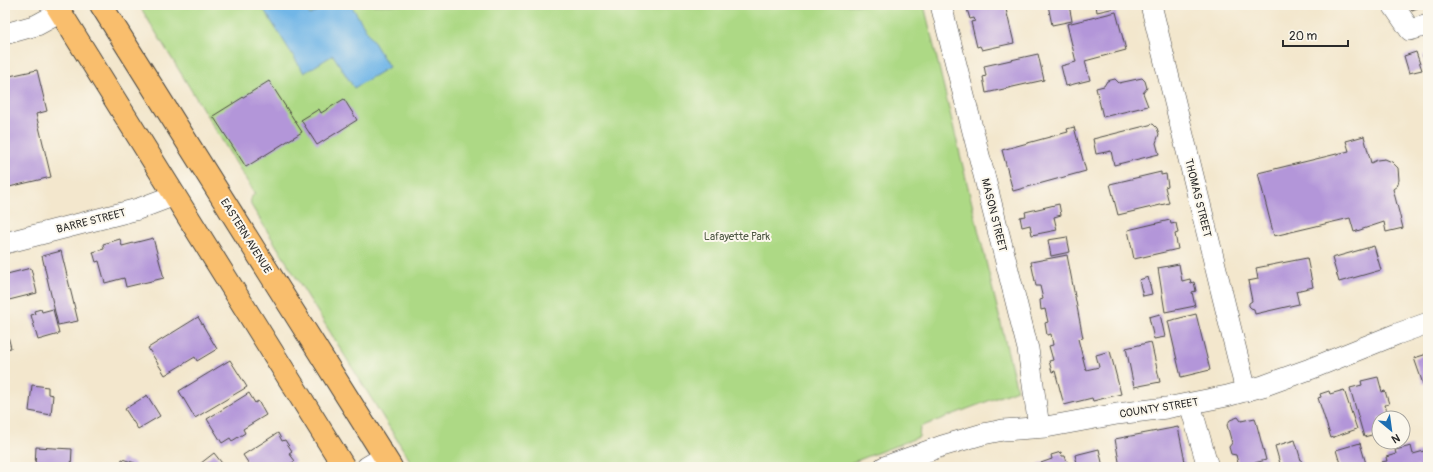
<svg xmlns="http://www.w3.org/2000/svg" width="1433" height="472" viewBox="0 0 1433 472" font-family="Pangolin,sans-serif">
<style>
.green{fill:#add985;stroke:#6c8258}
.water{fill:#71b6e7;stroke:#4e7089}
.building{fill:#b396d9}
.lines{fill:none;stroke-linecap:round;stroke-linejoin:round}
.minor-casing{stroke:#494743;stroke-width:22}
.major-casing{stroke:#494743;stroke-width:24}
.minor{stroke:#fff;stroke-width:21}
.major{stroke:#f9be6d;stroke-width:22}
.labels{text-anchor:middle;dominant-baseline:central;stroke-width:4;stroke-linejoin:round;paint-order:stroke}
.street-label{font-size:11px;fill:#2b2b2b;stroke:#fbf7ec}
.park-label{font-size:11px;fill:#4c5642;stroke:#fbf7ec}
</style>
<rect width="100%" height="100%" fill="#fbf7ec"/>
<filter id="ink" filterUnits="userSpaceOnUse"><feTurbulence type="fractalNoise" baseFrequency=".025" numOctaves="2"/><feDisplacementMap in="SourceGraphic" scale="8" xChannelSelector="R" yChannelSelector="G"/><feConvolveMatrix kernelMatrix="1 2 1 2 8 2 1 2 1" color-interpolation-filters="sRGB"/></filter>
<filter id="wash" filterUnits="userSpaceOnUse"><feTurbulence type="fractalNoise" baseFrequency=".012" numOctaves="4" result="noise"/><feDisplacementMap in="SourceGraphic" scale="16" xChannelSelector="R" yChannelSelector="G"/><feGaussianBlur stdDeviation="0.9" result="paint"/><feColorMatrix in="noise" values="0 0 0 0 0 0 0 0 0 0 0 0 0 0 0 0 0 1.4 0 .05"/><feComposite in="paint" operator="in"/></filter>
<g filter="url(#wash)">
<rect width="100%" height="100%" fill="#f3e7cd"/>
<!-- green -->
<path class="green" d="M139 5H924L1017 390 920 427 919 437 840 467H414L251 205C250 200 251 196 255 194Z"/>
<!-- water -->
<path class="water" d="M261 5H304L310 15 326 5H351L389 67 354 88 333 55 304 73Z"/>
<g id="blocks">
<!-- building -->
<g class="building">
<path d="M970 5H1005L1014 43 982 50 980 46 977 47 971 22 975 21 974 18 970 19 967 9 971 8Z"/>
<path d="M1048 5H1069L1072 21 1052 25Z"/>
<path d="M1096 5H1124V6L1097 12Z"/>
<path d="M1410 5H1425L1412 10Z"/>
<path d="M1116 12 1126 50 1085 61 1090 80 1066 86 1061 66 1076 62 1067 24Z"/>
<path d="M1416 52 1422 70 1409 73 1404 56Z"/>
<path d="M1038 54 1044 80 986 93 983 77 986 76 984 66Z"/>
<path d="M1428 54V76H1427L1423 55Z"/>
<path d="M37 70 47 111 36 114 51 177 5 188V77Z"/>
<path d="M1142 78 1145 81 1147 88 1143 93 1148 106 1103 117 1096 88 1104 86 1107 81 1115 79 1119 83Z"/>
<path d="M269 81 302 132 246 167 213 116Z"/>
<path d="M344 99 357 120 317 145 301 120 319 109 321 113Z"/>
<path d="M1153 124 1157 128 1159 134 1156 143 1159 154 1114 165 1111 151 1096 154 1093 139Z"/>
<path d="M1074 127 1086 171 1013 191 1002 150 1068 132 1067 129Z"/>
<path d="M1364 136 1371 163 1377 160 1385 159 1392 162 1398 168 1399 180 1397 186 1393 189 1403 228 1386 232 1384 222 1354 232 1350 218 1274 236 1258 173 1349 151 1346 141Z"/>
<path d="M1161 172V175L1166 174 1168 186 1165 187 1169 203 1118 215 1110 184Z"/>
<path d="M1059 204 1061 215 1054 217 1057 230 1032 235 1030 225 1022 227 1020 217 1026 216 1025 212Z"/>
<path d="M1170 220 1171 224 1176 223 1178 233 1175 234 1178 249 1134 259 1128 230Z"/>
<path d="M1067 237 1070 252 1051 256 1048 240Z"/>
<path d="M153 238 164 278 126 287 124 278 105 283 99 261 96 262 93 252 104 249 103 244 120 239 122 246Z"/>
<path d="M1374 246 1381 270 1339 282 1332 258Z"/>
<path d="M61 251 78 321 58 325 42 256Z"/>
<path d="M1067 255 1083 338 1078 339 1086 370 1099 367 1096 355 1110 351 1121 394 1093 401 1092 398 1064 405 1055 371 1052 372 1049 361 1053 360 1049 346 1053 345 1051 334 1047 335 1045 323 1048 322 1045 309 1041 310 1040 300 1043 299 1040 286H1036L1031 262Z"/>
<path d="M1307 258 1313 287 1296 291 1299 304 1255 314 1254 309 1251 308 1249 306V303L1252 301 1248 281 1258 279 1256 268Z"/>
<path d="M1179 264 1182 281 1190 279 1191 283 1194 282 1196 291 1192 292 1195 306 1165 312 1158 268Z"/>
<path d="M31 268 37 293 5 301V270L7 274Z"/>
<path d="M1148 277 1152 294 1143 296 1139 280Z"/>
<path d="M41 309 42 312 53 309 59 334 38 340 31 315 35 314 34 311Z"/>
<path d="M1160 314 1165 337 1154 339 1149 317Z"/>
<path d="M1196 314 1210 370 1181 377 1168 321Z"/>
<path d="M198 317 217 349 197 361 195 357 165 375 148 348Z"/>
<path d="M5 324 11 348 5 349Z"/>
<path d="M1151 342 1160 382 1134 387 1126 348Z"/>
<path d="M1428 350V382L1423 384 1414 358 1424 355Z"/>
<path d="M230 360 247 387 195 418 179 391Z"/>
<path d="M1378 377 1382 392 1385 391 1389 404 1385 405 1389 418H1379V433L1364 437 1350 388 1362 385 1361 381Z"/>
<path d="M32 385 48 387V394L53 395 51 415 29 411Z"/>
<path d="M1344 390 1357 429 1331 438 1318 398 1321 397 1320 394 1329 391 1330 394Z"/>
<path d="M249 393 255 403 258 401 266 415 243 429 245 433 232 441 230 438 222 443 207 419Z"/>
<path d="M147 395 160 416 138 429 125 409Z"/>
<path d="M1238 417 1241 421 1255 418 1266 460 1239 467 1236 455 1231 454 1229 447 1232 443 1227 425 1230 420Z"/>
<path d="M1178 427 1186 467H1120L1115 439Z"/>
<path d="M278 433 282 441 285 440 292 451 289 453 295 461 286 467H251L243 455Z"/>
<path d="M1295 440 1303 467H1281L1275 446Z"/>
<path d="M1360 443 1367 467H1341L1336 450Z"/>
<path d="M1411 446 1413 454 1424 451 1428 467H1382L1381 462 1387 461 1386 457 1396 454 1395 450Z"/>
<path d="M36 447 72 449 71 467H35Z"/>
<path d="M1099 449 1103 467H1078L1075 455Z"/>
<path d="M1061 452 1062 456H1065L1069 467H1039L1038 464 1052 459 1051 455Z"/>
<path d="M214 453 225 467H196Z"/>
<path d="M122 459 135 463 134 467H120Z"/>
</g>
</g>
</g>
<g filter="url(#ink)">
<use href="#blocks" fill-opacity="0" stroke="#494743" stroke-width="1"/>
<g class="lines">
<defs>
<g id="minor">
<path d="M941 5 1028 349 1039 427"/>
<path d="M1151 5 1246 391"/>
<path d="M1393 5 1410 30 1428 25"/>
<path d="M5 34 37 25 61 12"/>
<path d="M5 243 138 209 175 195"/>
<path d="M1190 404 1208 467"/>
<path d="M367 467 384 457"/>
<path d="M884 467 942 446 983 434 1003 430 1046 427 1117 414 1166 408 1227 396 1263 386 1310 369 1397 334 1428 323"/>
</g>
<g id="major">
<path d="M56 5 344 467"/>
<path d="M101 5 391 467"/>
</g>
</defs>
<!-- minor casing -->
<use href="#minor" class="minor-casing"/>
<!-- major casing -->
<use href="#major" class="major-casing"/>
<!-- minor -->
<use href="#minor" class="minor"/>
<!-- major -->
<use href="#major" class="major"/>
</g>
</g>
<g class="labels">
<!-- street labels -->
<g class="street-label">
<text transform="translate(1198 198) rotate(76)">THOMAS STREET</text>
<text transform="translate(994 215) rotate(76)">MASON STREET</text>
<text transform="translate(91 221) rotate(-14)">BARRE STREET</text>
<text transform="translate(246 236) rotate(58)">EASTERN AVENUE</text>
<text transform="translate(1159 408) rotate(-9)">COUNTY STREET</text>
</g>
<!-- park labels -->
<g class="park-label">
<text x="737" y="236">Lafayette Park</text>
</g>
</g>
<!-- margin -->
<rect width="1433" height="472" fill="none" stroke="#fbf7ec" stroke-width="20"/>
<!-- north arrow -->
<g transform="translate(1391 430) rotate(151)"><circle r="19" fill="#fbf7ec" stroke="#a8a59f"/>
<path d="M0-3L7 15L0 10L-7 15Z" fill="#1f6fb2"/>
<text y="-6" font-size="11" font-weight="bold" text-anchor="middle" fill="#2b2b2b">N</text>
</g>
<!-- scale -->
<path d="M1283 40v6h65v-6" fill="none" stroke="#2b2b2b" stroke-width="2"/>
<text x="1289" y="40" font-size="12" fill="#2b2b2b" stroke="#fbf7ec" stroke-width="3" paint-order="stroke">20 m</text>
</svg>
